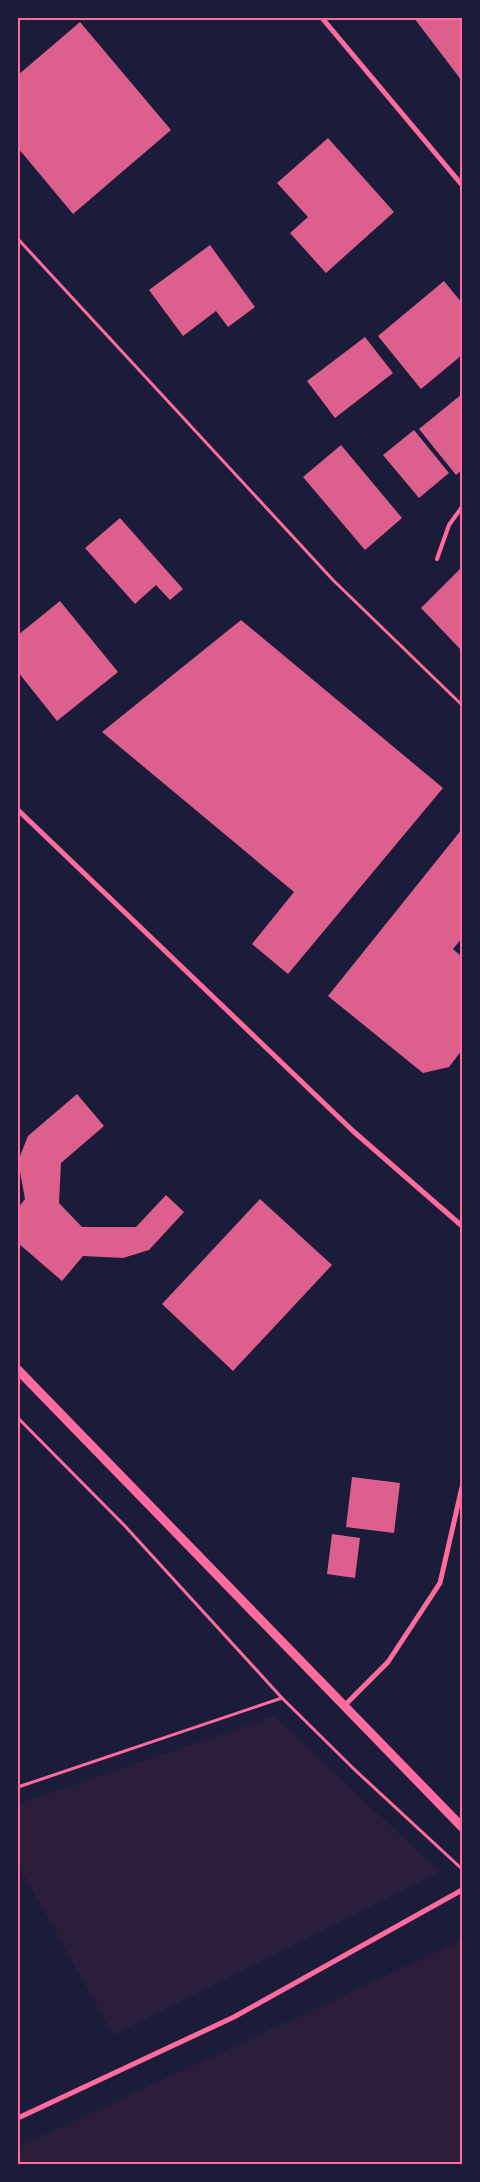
<svg xmlns="http://www.w3.org/2000/svg" width="480" height="2182" viewBox="0 0 480 2182" font-family="Raleway,sans-serif">
<style>
.green{fill:#2a1e3b}
.building{fill:#dd5f8e}
.lines{fill:none;stroke-linecap:round;stroke-linejoin:round}
.path{stroke:#ff6b9d;stroke-width:3}
.service{stroke:#ff6b9d;stroke-width:4}
.minor{stroke:#ff6b9d;stroke-width:5}
.tertiary{stroke:#ff6b9d;stroke-width:9}
.neatline{fill:none;stroke:#ff6b9d;stroke-width:2}
</style>
<rect width="100%" height="100%" fill="#1b1b3a"/>
<!-- green -->
<g class="green">
<path d="M274 1716 440 1872 113 2035 18 1864V1804Z"/>
<path d="M462 1940V2164H18V2147Z"/>
</g>
<!-- building -->
<g class="building">
<path d="M414 18H462V81Z"/>
<path d="M80 22 171 130 73 214 18 148V75Z"/>
<path d="M328 138 394 212 326 273 290 233 308 217 277 183Z"/>
<path d="M210 245 255 307 228 327 216 311 183 336 149 290Z"/>
<path d="M444 281 462 303V355L421 389 378 336Z"/>
<path d="M365 337 393 373 335 418 307 381Z"/>
<path d="M462 394V470L456 475 419 429Z"/>
<path d="M414 430 449 473 419 498 383 455Z"/>
<path d="M341 445 402 518 365 550 303 477Z"/>
<path d="M120 518 183 589 170 600 156 585 135 604 85 548Z"/>
<path d="M462 567V651L421 608Z"/>
<path d="M60 601 118 672 57 721 18 672V635Z"/>
<path d="M241 620 443 788 288 974 252 944 294 892 102 732Z"/>
<path d="M462 829V938L453 949 462 957V1050L449 1067 423 1073 328 996Z"/>
<path d="M77 1094 104 1126 61 1163 59 1203 82 1227H136L166 1195 184 1212 149 1250 123 1258 83 1256 62 1281 18 1243V1208L25 1199 18 1161 28 1136Z"/>
<path d="M260 1199 332 1265 233 1371 162 1304Z"/>
<path d="M352 1477 400 1483 394 1533 346 1527Z"/>
<path d="M332 1534 360 1538 355 1578 327 1574Z"/>
</g>
<g class="lines">
<!-- path -->
<g class="path">
<path d="M18 239 333 580 462 705"/>
<path d="M18 1418 124 1525 282 1698 355 1770 462 1869"/>
<path d="M18 1787 282 1698"/>
</g>
<!-- service -->
<path class="service" d="M437 559 449 525 462 507"/>
<!-- minor -->
<g class="minor">
<path d="M322 18 462 185"/>
<path d="M18 810 353 1131 462 1226"/>
<path d="M343 1707 388 1662 440 1583 462 1487"/>
<path d="M18 2118 234 2017 462 1890"/>
</g>
<!-- tertiary -->
<path class="tertiary" d="M18 1370 462 1827"/>
</g>
<!-- border -->
<rect width="480" height="2182" fill="none" stroke="#1b1b3a" stroke-width="38"/>
<rect x="19" y="19" width="442" height="2144" class="neatline"/>
</svg>
